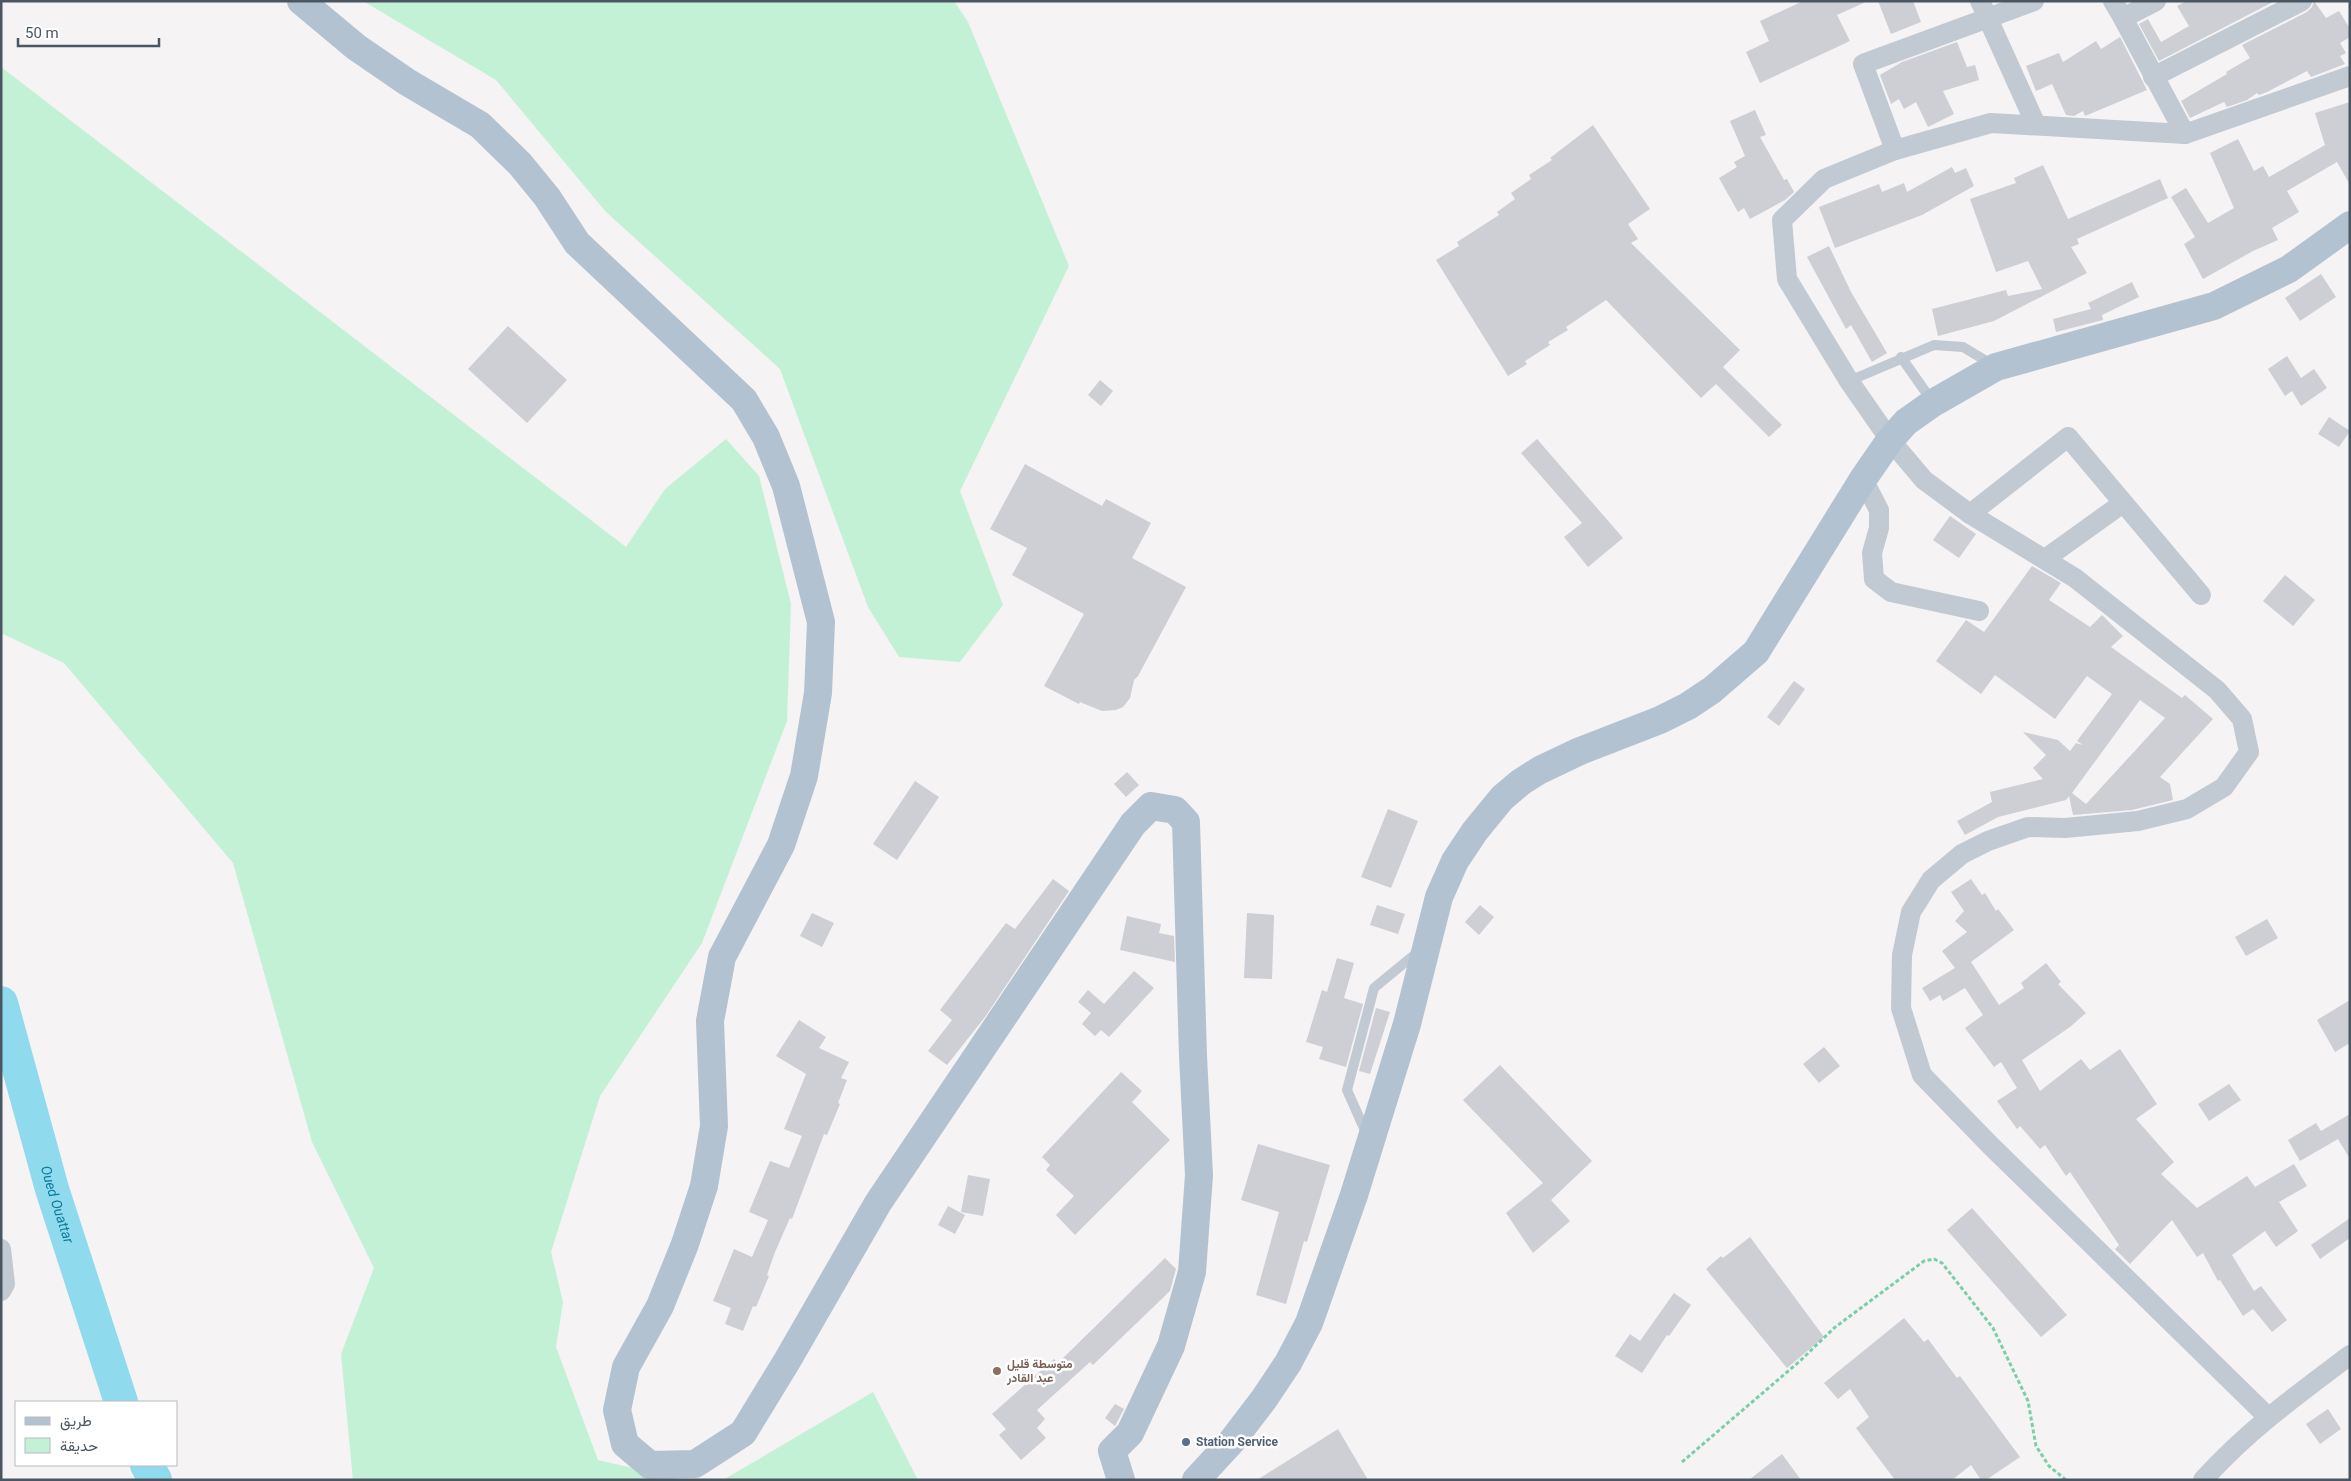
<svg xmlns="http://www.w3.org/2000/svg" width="2351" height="1481" viewBox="0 0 2351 1481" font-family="Roboto,Vazirmatn,sans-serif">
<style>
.green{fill:#c3f1d5}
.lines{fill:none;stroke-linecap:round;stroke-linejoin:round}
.river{stroke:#90daee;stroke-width:34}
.building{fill:#cdcfd5;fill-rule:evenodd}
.path{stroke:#7ad0a6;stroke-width:3;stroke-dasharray:4 2.5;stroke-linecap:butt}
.service{stroke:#c1cad2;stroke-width:10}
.minor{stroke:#c1cad2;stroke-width:20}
.primary{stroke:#b3c2d1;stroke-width:28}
.education-dot{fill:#8d6e63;stroke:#fff;stroke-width:2}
.service-dot{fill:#5c6f8a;stroke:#fff;stroke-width:2}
.labels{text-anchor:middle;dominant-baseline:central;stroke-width:5;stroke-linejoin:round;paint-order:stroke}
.education-label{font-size:12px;font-weight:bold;fill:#785e54;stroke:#fff;text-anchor:start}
.service-label{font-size:12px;font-weight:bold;fill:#4e5e75;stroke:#fff;text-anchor:start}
.water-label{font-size:14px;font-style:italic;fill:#0c7c9b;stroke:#fff}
</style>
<rect width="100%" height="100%" fill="#f5f3f3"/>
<!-- green -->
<g class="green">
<path d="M363 1H954L968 22 1069 266 960 491 1003 605 960 662 899 657 868 607 780 369 606 212 496 80Z"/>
<path d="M1 67 626 547 665 489 726 439 759 476 791 604 787 721 702 943 600 1096 551 1252 563 1302 556 1347 598 1460 684 1480H353L341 1354 374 1268 312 1142 233 863 64 663 1 633Z"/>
<path d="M873 1392 918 1480H723Z"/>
</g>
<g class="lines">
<!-- river -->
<g class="river">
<path id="s1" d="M1 1003 52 1189 121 1402"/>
<path d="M147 1465 155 1480"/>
</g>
</g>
<!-- building -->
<g class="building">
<path d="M1803 1H1868L1837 15 1850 41 1760 83 1746 52 1769 41 1760 21Z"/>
<path d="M1878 1H1913L1921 22 1891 34Z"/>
<path d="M2186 1H2275L2159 61 2139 24 2148 19 2161 42 2189 26 2177 6Z"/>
<path d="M2314 1 2326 18 2339 11 2350 29V37L2340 43 2346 53 2340 56 2345 64 2311 77 2307 71 2267 92 2259 95 2257 93 2247 100 2227 107 2224 102 2190 118 2181 101 2227 74 2226 72 2250 58 2242 45 2307 12 2312 7Z"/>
<path d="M2120 37 2147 90 2085 116 2083 111 2074 116 2066 115 2052 84 2036 91 2026 66 2059 53 2063 62 2096 41 2101 49Z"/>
<path d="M1957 42 1967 67 1975 65 1979 80 1943 91 1954 114 1928 127 1916 102 1904 109 1899 99 1891 104 1880 75 1902 62Z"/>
<path d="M2350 102V185L2337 162 2287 191 2299 212 2272 228 2278 240 2253 251 2203 279 2184 244 2195 237 2171 197 2186 188 2208 223 2234 208 2210 153 2238 139 2254 171 2263 166 2269 177 2325 145 2315 113Z"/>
<path d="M1755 110 1766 135 1760 137 1784 180 1787 179 1794 192 1785 200 1750 219 1744 208 1738 212 1719 178 1737 167 1734 162 1745 156 1730 121Z"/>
<path d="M1593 125 1650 209 1628 224 1638 239 1631 243 1740 350 1723 367 1782 425 1769 437 1716 384 1701 398 1606 300 1566 327 1568 330 1548 342 1550 345 1525 361 1527 364 1508 376 1436 260 1459 246 1457 242 1499 215 1497 212 1515 199 1511 193 1531 179 1529 175 1552 160 1550 158Z"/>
<path d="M2043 165 2068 219 2160 179 2168 198 2077 239 2079 244 2071 247 2087 273 1994 321 1938 336 1932 309 2006 290 2008 296 2042 289 2028 261 1996 272 1970 199 2016 183 2014 178Z"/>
<path d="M1952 167 1955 173 1966 168 1974 186 1922 215 1835 248 1819 207 1879 184 1882 192 1904 183 1907 192Z"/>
<path d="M1829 246 1851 292 1887 353 1872 362 1851 325 1846 329 1807 257Z"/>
<path d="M2321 274 2336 297 2300 321 2285 298Z"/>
<path d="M2132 282 2139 297 2102 315 2103 320 2056 332 2053 319 2091 309 2088 303Z"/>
<path d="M508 326 567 380 527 423 468 369Z"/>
<path d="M2287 356 2301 378 2314 369 2327 388 2301 406 2292 391 2285 396 2268 369Z"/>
<path d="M1100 380 1113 391 1101 406 1088 395Z"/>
<path d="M2329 417 2350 431 2339 447 2318 434Z"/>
<path d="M1537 439 1623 538 1588 567 1564 537 1582 523 1521 453Z"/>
<path d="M1025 464 1102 506 1106 499 1151 523 1132 558 1186 587 1138 676 1134 680 1130 698 1123 707 1116 710 1102 711 1080 702 1079 704 1044 686 1084 614 1012 575 1027 548 990 529Z"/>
<path d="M1950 516 1976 534 1959 558 1933 540Z"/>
<path d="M2032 566 2061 583 2049 600 2090 627 2102 615 2123 636 2111 647 2182 698 2185 695 2213 719 2160 777 2170 784 2173 800 2132 810 2073 815 2069 796 2066 800 1998 817 1965 835 1957 821 1992 802 1990 792 2043 779 2033 768 2046 755 2023 732 2058 740 2070 751 2076 743 2083 745 2077 741 2112 694 2087 676 2055 719 1995 675 1981 694 1936 661 1966 620 1984 632ZM2140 700 2165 718 2086 804 2072 793Z"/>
<path d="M2285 575 2315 600 2293 626 2263 601Z"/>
<path d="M1794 681 1805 689 1779 726 1767 717Z"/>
<path d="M1127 772 1139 785 1126 797 1114 784Z"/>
<path d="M915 781 939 797 897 860 873 844Z"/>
<path d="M1388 809 1418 821 1391 888 1361 877Z"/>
<path d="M1053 879 1069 891 985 1017 947 1065 928 1051 952 1020 940 1010 1006 923 1015 929Z"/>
<path d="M1971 879 1982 895 1985 893 1996 911 1998 909 2014 930 1971 962 1999 1005 2024 988 2021 983 2046 963 2061 982 2058 984 2086 1013 2070 1027 2022 1060 2040 1091 2081 1059 2090 1070 2120 1049 2157 1104 2136 1119 2174 1162 2161 1174 2197 1208 2247 1176 2255 1187 2294 1164 2307 1186 2279 1202 2298 1231 2276 1247 2265 1231 2232 1255 2254 1291 2261 1286 2287 1320 2272 1332 2253 1309 2243 1316 2220 1280 2218 1281 2203 1253 2197 1257 2172 1220 2130 1264 2115 1249 2119 1245 2070 1172 2066 1176 2045 1145 2040 1149 2020 1126 2017 1129 1997 1101 2017 1088 2001 1062 1994 1067 1965 1028 1983 1015 1965 988 1943 1001 1940 995 1930 1001 1922 988 1955 968 1942 951 1967 932 1955 921 1964 911 1951 892Z"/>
<path d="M1377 905 1405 914 1398 934 1370 925Z"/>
<path d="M1480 905 1494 917 1479 935 1465 922Z"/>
<path d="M812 913 834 923 822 947 800 936Z"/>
<path d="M1247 913 1274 915 1272 979 1244 978Z"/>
<path d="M1127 916 1161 924 1159 933 1174 936 1175 962 1120 950Z"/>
<path d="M2267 919 2278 938 2246 956 2235 937Z"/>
<path d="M1337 958 1354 963 1344 998 1363 1004 1346 1067 1319 1059 1323 1047 1306 1042 1322 990 1327 992Z"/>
<path d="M1134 971 1154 988 1109 1037 1101 1030 1095 1036 1082 1024 1091 1013 1078 1002 1088 990 1104 1004Z"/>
<path d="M2350 1000V1043L2335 1052 2317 1020Z"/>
<path d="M1376 1008 1390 1012 1370 1074 1359 1071Z"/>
<path d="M799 1020 826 1037 819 1048 849 1062 841 1078 847 1080 838 1103 840 1104 827 1135 824 1134 792 1219 790 1218 775 1252 767 1275 769 1276 756 1307 753 1306 743 1331 725 1324 731 1308 713 1301 734 1249 752 1257 768 1220 749 1212 770 1161 789 1168 802 1136 784 1129 806 1074 776 1056Z"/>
<path d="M1824 1047 1840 1066 1819 1083 1803 1064Z"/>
<path d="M1500 1065 1592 1161 1551 1200 1570 1221 1533 1253 1506 1213 1543 1183 1463 1100Z"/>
<path d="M1121 1072 1142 1091 1132 1102 1170 1140 1075 1235 1056 1215 1074 1196 1046 1170 1050 1165 1042 1157Z"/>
<path d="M2229 1084 2241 1100 2209 1121 2198 1104Z"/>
<path d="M2350 1114V1159L2338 1139 2300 1161 2288 1140 2316 1123 2321 1131Z"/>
<path d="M1258 1144 1330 1165 1307 1242 1304 1241 1286 1304 1256 1295 1279 1212 1241 1200Z"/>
<path d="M968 1175 990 1179 983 1216 961 1212Z"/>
<path d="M948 1206 965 1215 955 1234 938 1225Z"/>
<path d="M1972 1208 2067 1315 2041 1337 1947 1230Z"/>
<path d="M2350 1218V1238L2320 1259 2311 1245Z"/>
<path d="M1750 1237 1824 1337 1787 1368 1706 1269 1721 1256 1723 1258Z"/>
<path d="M1165 1258 1176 1269 1170 1291 1093 1365 1090 1362 1037 1410 1045 1419 1037 1428 1046 1438 1021 1460 999 1435 1006 1429 992 1414 1054 1359 1058 1363Z"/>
<path d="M1674 1293 1691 1305 1669 1336 1667 1335 1642 1373 1615 1356 1630 1334 1640 1341Z"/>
<path d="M1904 1318 1924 1342 1928 1339 1957 1378 1960 1376 2020 1457 1986 1480H1981L1971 1465 1952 1480H1895L1856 1428 1869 1417 1850 1389 1838 1399 1824 1383Z"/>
<path d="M1115 1404 1124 1409 1115 1426 1105 1418Z"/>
<path d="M2328 1409 2341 1429 2320 1444 2306 1424Z"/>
<path d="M1338 1429 1368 1480H1257Z"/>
<path d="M1782 1454 1801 1480H1749Z"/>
</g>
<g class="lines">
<!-- path -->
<path class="path" d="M1682 1462 1800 1361 1834 1328 1924 1261 1934 1259 1942 1263 1993 1328 2028 1401 2036 1446 2049 1466 2066 1480"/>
<!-- service -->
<g class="service">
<path d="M1901 357 1932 401"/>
<path d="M1849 381 1934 345 1963 347 1993 365"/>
<path d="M1367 1135 1347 1090 1374 988 1419 951"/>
</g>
<!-- minor -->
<g class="minor">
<path d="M1980 1 2036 125"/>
<path d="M2113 1 2123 18 2156 1"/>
<path d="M2123 18 2185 134"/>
<path d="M2153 77 2302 1"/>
<path d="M1895 150 1863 64 2034 1"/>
<path d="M1863 479 1879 510V528L1872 553 1874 579 1891 592 1979 611"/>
<path d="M1970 514 2068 437 2201 595"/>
<path d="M2045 559 2123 503"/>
<path d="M1 1249 5 1284 1 1291"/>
<path d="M2268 1417 1990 1145 1922 1075 1901 1008 1902 955 1911 912 1931 880 1962 854 1988 841 2028 827 2065 828 2138 821 2187 809 2224 787 2249 752 2242 719 2217 690 2075 578 1970 514 1924 480 1890 440 1849 381 1787 279 1782 220 1824 179 1895 150 1991 123 2185 134 2350 76"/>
<path d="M2203 1480C2247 1431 2298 1394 2350 1355"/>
</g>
<!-- primary -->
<g class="primary">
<path d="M301 1 356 47 407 82 480 125 520 164 547 197 577 243 744 400 766 437 786 486 821 622 818 693 804 776 781 845 722 957 710 1021 714 1126 704 1186 685 1244 660 1306 626 1367 617 1410 625 1444 650 1465 695 1464 743 1433 787 1361 878 1203 1133 824 1151 806 1175 810 1186 822 1193 1056 1199 1175 1192 1272 1171 1346 1130 1433 1112 1451 1121 1480"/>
<path d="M1196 1480 1232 1441 1264 1399 1288 1363 1309 1323 1354 1195 1407 1024 1439 897 1455 861 1475 831 1502 798 1521 782 1540 770 1580 751 1660 720 1688 706 1712 690 1756 652 1863 479 1890 440 1906 422 1933 403 1996 367 2214 306 2289 269 2350 225"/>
</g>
</g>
<!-- markers -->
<circle class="education-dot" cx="997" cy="1371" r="5"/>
<circle class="service-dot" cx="1186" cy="1442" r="5"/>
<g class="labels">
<!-- education labels -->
<g class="education-label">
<text x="1007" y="1364">متوسطة قليل<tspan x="1007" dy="14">عبد القادر</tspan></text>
</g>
<!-- service labels -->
<g class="service-label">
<text x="1196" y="1442">Station Service</text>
</g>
<!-- water labels -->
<g class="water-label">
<text stroke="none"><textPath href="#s1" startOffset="209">Oued Ouattar</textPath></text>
</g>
</g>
<!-- border -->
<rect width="2351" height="1481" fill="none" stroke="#4a5661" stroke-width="5"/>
<!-- legend -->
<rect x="15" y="1401" width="162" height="65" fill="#ffffff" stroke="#b7bbc0"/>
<rect x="25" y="1417" width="25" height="8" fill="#b3c2d1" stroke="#b7bbc0"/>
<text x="60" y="1426" font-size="15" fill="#4a5661">طريق</text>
<rect x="25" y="1438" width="25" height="15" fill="#c3f1d5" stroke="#b7bbc0"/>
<text x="60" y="1451" font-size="15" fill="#4a5661">حديقة</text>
<!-- scale -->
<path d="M18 38v8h141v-8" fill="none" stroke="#4a5661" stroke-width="2.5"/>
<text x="25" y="38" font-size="15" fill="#4a5661" stroke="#ffffff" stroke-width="4" paint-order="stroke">50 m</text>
</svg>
